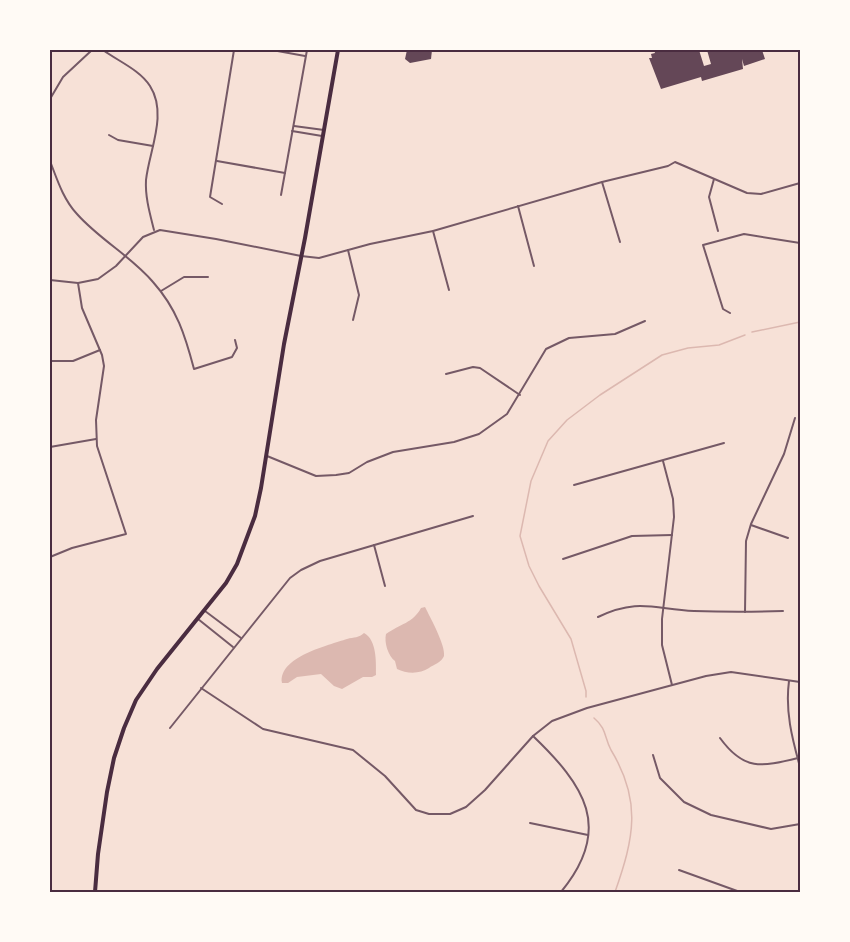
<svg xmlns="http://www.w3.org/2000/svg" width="850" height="942" viewBox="0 0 850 942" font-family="'Noto Sans',sans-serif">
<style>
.water{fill:#dcb8b0}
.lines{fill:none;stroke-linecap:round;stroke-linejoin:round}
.stream{stroke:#dcb8b0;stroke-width:1.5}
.building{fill:#644757}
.minor{stroke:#755966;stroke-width:2}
.secondary{stroke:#4a2c40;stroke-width:4}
.neatline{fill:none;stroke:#4a2c40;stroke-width:2}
</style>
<rect width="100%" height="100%" fill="#f7e1d7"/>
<!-- water -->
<g class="water">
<path d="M425 607C430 617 446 646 444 656 442 662 433 665 429 668 420 674 407 674 397 669L395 661C388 656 384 642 386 634 400 624 413 623 421 608Z"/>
<path d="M364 633C377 640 376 662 376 675L372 677H363L342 689 334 686 321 674 297 677 288 683H282C278 657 329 645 347 639 354 637 359 638 364 633Z"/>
</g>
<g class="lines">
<!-- stream -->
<g class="stream">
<path d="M752 332 800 322"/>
<path d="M586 697V691L571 639 539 586 529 566 520 536 531 481 548 441 567 420 600 395 662 355 688 348 719 345 745 335"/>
<path d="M594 718C607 729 604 737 611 750 642 801 634 838 615 892"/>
</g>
</g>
<!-- building -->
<g class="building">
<path d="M407 50H432L431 59 410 63 405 59Z"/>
<path d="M654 50 658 51 661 50H699L704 66 711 64 707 50H762L765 59 744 66 742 59 743 69 702 81 701 77 661 89 649 58H652L651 54 655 53Z"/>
</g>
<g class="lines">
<!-- minor -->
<g class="minor">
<path d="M103 50C118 61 140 70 150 86 168 114 149 151 146 180 145 197 150 214 154 230"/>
<path d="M272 50 305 56"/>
<path d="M50 99 63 77 92 50"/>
<path d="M294 126 324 130"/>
<path d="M292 131 322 136"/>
<path d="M109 135 118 140 153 146"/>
<path d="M50 161C57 179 63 199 77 214 100 240 131 256 153 282 177 309 185 335 194 369L232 357 237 348 235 340"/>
<path d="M217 161 285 173"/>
<path d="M714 179 709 197 718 231"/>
<path d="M602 182 620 242"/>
<path d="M281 195 307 50"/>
<path d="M222 204 210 197 234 50"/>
<path d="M518 206 534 266"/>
<path d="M433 231 449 290"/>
<path d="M348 250 359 295 353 320"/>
<path d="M50 280 78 283 98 279 116 266 143 237 160 230 216 239 301 256 319 258 370 244 433 231 602 182 668 166 675 162 747 193 761 194 800 183"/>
<path d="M161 291 184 277H208"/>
<path d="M730 313 723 309 703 245 744 234 800 243"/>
<path d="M50 361H73L100 350"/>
<path d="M446 374 473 367 480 368 520 395"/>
<path d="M50 447 96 439"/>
<path d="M267 456 316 476 336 475 349 473 367 462 393 452 454 442 479 434 507 414 546 349 569 338 615 334 645 321"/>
<path d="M663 461 673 499 674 517 662 619V645L672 685"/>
<path d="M574 485 724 443"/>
<path d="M751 525 788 538"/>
<path d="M374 545 385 586"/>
<path d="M50 557 72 548 126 534 97 446 96 420 104 366 102 355 82 308 78 283"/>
<path d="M563 559 632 536 672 535"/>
<path d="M205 611 241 638"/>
<path d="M745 612 746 541 751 524 784 454 795 418"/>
<path d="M598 617C638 598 654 609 694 611 724 612 753 612 783 611"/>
<path d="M198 619 233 647"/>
<path d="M789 681C785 711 792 738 800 767"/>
<path d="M201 688 263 729 353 750 385 776 416 810 429 814H450L466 807 485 790 533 736 552 721 587 708 706 676 731 672 800 682"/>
<path d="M170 728 290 578 301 570 320 561 473 516"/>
<path d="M533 736C584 785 614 828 561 892"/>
<path d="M720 738C744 771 761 767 798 758"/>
<path d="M653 755 660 778 684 802 711 815 771 829 800 824"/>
<path d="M530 823 588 835"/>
<path d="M679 870 740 892"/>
<path d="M743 892 770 891 774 892"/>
</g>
<!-- secondary -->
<path class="secondary" d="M95 892 98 854 107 792 114 758 124 728 136 700 157 669 226 583 237 564 255 516 261 488 284 344 305 238 338 50"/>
</g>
<!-- border -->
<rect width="850" height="942" fill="none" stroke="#fffaf5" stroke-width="102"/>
<rect x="51" y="51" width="748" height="840" class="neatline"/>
</svg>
